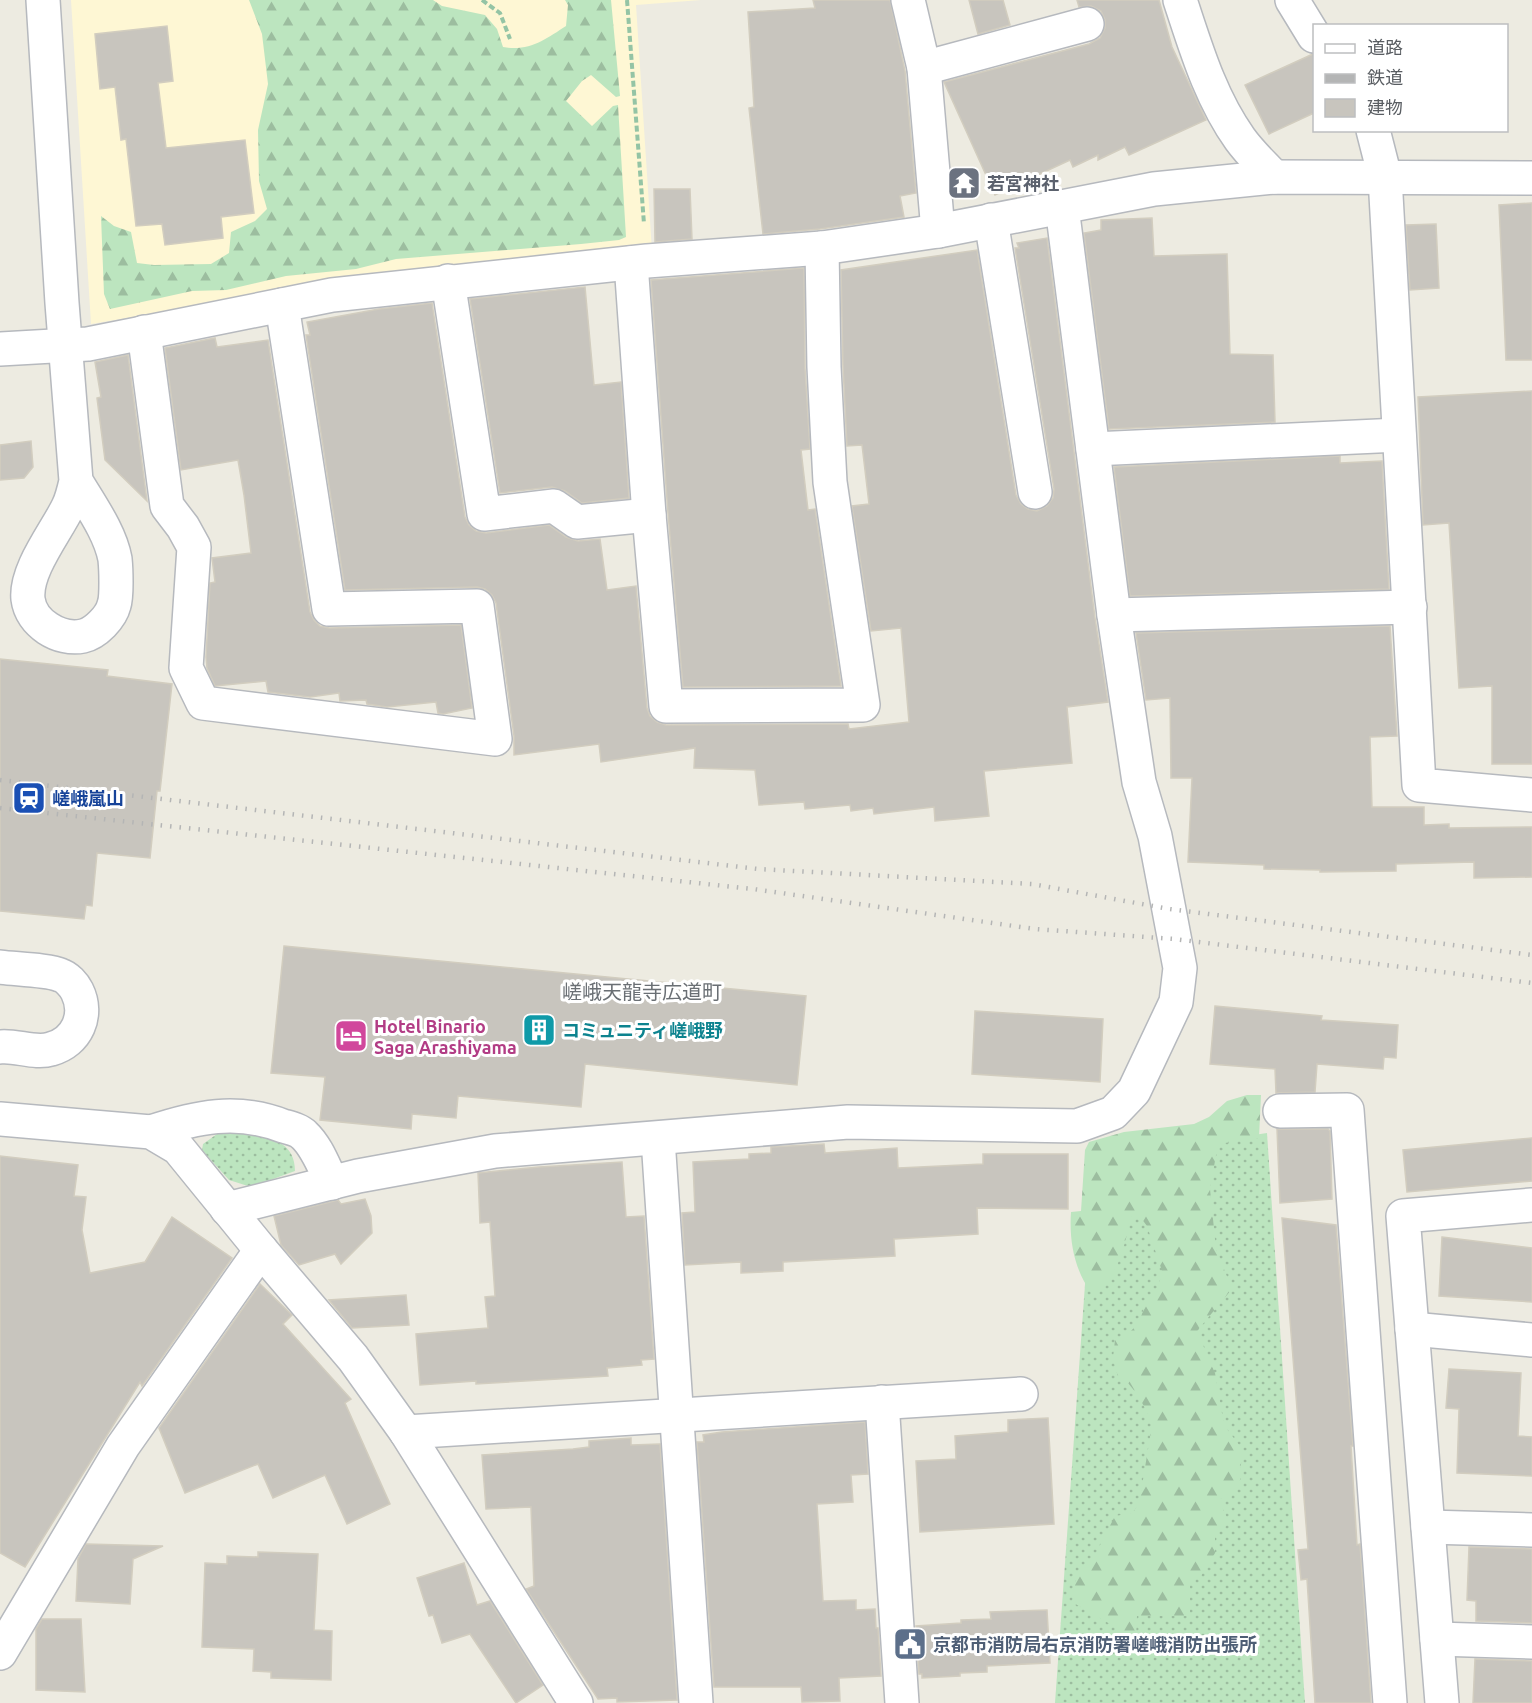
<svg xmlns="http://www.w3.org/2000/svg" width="1532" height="1703" viewBox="0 0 1532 1703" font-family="Ubuntu,'Noto Sans JP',sans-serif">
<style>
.commercial{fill:#fef7d4}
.grass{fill:url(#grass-dots)}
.forest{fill:url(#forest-firs)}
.building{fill:#c8c5be;stroke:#d2cdbf;stroke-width:1.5}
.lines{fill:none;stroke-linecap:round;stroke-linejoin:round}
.minor-casing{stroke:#b6b9be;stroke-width:36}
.path{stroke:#94c4a5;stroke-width:4;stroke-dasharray:6 3;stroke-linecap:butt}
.minor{stroke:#fff;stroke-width:33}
.rail{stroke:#b4b5b5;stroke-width:4.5;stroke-dasharray:1.5 8;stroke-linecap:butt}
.labels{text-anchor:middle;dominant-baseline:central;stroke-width:6;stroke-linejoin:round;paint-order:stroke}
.worship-label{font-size:18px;font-weight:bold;fill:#5b616d;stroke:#fff;text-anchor:start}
.transit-label{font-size:18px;font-weight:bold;fill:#164399;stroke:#fff;text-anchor:start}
.hotel-label{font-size:18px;font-weight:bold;fill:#b23c85;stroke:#fff;text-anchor:start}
.culture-label{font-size:18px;font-weight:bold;fill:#0d838f;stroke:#fff;text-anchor:start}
.service-label{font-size:18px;font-weight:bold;fill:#4e5e75;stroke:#fff;text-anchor:start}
.neighbourhood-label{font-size:20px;fill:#6a6f74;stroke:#fff}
</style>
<defs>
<pattern id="grass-dots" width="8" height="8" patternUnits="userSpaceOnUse" patternTransform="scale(1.5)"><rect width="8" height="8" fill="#bce5bf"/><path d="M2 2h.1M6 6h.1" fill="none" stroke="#9cbd9f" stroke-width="1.8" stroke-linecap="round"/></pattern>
<pattern id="forest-firs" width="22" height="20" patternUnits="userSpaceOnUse" patternTransform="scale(1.5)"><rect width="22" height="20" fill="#bce5bf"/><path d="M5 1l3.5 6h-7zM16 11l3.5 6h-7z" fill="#9cbd9f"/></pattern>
</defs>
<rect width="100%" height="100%" fill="#edebe1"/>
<!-- commercial -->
<path class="commercial" d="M71 0H701L636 5 652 251 287 291 91 324Z"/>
<!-- grass -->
<g class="grass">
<path d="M234 1132C261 1137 295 1136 295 1171L251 1187 229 1180 202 1150 203 1144 217 1134Z"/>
<path d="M1267 1133 1305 1703H1055L1094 1159Z"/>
</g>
<!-- forest -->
<g class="forest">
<path d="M249 0H433L442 6 485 15 497 29 503 47C529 52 546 39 566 26L568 5 565 0H611L620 96 616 97 591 75 582 81 566 101 592 126 613 106 618 105 626 237 619 240 581 244 396 259 356 269 286 276 226 290 192 291 110 309 104 294 101 216 114 226 131 232 137 263 154 265 211 264 229 253 231 232 255 221 267 209 259 181 258 130 268 84 262 34Z"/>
<path d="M1247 1095H1261L1259 1138 1218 1144 1210 1189 1216 1249 1232 1289 1197 1331 1215 1373 1224 1425 1242 1449 1240 1480 1231 1497 1219 1499 1229 1523 1215 1536V1553L1199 1579 1190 1578V1616H1137L1136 1639 1072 1602 1077 1574 1096 1553 1115 1516 1132 1513 1139 1504 1152 1425 1145 1408 1137 1394 1128 1383 1118 1377 1113 1358 1115 1340C1138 1331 1141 1319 1147 1297L1158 1290 1162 1271 1147 1226 1141 1218 1132 1216C1124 1241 1120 1284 1090 1291 1074 1268 1069 1240 1071 1212L1081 1211 1085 1150 1089 1142 1124 1132 1194 1124 1209 1117 1227 1101Z"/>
</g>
<!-- building -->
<g class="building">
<path d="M813 0H890L905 71 916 193 900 196 904 217 820 229 763 234 749 108 754 107 748 12 815 8Z"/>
<path d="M969 0H1003L1010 25 978 34Z"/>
<path d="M1077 0H1159L1172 47 1206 120 1129 155 1125 147 1098 160V155L1073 167 1070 160 995 195 944 82 1089 44 1100 38 1105 28V20L1101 11 1091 6 1079 7Z"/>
<path d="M167 26 173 81 158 83 166 148 245 140 254 213 221 217 223 238 165 245 162 224 136 226 126 139 121 140 115 87 100 89 95 34Z"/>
<path d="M1313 54 1314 55V113L1269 134 1245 85Z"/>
<path d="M654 189H690L692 239 655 242Z"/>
<path d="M1532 203V360H1506L1499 205Z"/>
<path d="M1152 218 1154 256 1227 254 1230 354 1273 355 1275 422 1109 429 1084 233 1101 230V220Z"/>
<path d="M1436 224 1439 288 1410 290 1406 225Z"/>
<path d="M1047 238 1095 618 1108 702 1067 707 1072 763 984 771 989 816 935 821 934 807 874 814 873 808 851 811 850 805 805 809 804 802 759 805 755 770 694 768 695 748 601 762 599 744 514 755V736L496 603 492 595 485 589 477 587 345 590 306 335H310L307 322 379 309 432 303 465 517 469 525 476 531 486 533 549 525 566 537 578 541 600 539 607 590 636 586 647 708 650 716 657 722 666 725 848 724 849 729 909 722 901 628 871 631 852 506 869 504 862 445 847 446 843 366 841 270 977 250 1016 495 1021 504 1028 509 1037 511 1047 506 1053 498 1054 489 1015 248H1019L1017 243Z"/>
<path d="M804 268 805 368 810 449 801 450 808 510 815 509 841 686 683 687 668 513 651 280Z"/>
<path d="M585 287 594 385 621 382 629 498 582 503 565 491 552 487 500 493 470 299Z"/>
<path d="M215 338 217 347 268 340 310 612 314 620 320 626 329 628 461 625 472 708 443 714 438 713 436 702 387 707 367 704 366 700 340 701 339 693 310 697 268 692 266 681 215 686 207 668 206 657 210 583 215 582 212 558 251 553 244 495 238 460 181 470 165 348Z"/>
<path d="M128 355 147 501 105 460 97 398 101 397 95 362Z"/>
<path d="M1532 391V764H1492V686L1459 688 1449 523 1423 525 1418 397Z"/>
<path d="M31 441 33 467 24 478 0 480V445Z"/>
<path d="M1340 456V463L1382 461 1389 589 1130 596 1114 467Z"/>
<path d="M1390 626 1397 736 1370 737 1372 807H1424V825L1449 824V828L1532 827V877L1474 878V862L1396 864V871L1320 872V870L1264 869V865L1188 862 1192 778H1171L1170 698 1146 700 1136 633Z"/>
<path d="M0 659 108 670 107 676 172 684 160 791H157L150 858 97 853 92 906 86 905 84 919 0 911Z"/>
<path d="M284 946 806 996 797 1085 585 1064 581 1107 458 1096 456 1118 412 1114 411 1129 320 1120 325 1077 271 1073Z"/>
<path d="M1215 1006 1322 1016 1321 1020 1398 1025 1396 1058 1384 1057 1383 1069 1317 1064 1315 1092 1276 1093 1275 1069 1210 1064Z"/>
<path d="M975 1011 1103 1019 1100 1082 972 1074Z"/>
<path d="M1277 1129H1328L1330 1131 1332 1199 1280 1203Z"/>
<path d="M1532 1138V1181L1407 1192 1403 1150Z"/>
<path d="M824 1144 825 1153 897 1148 898 1168 983 1164V1154H1068V1209L977 1208 978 1234 894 1239 895 1256 783 1262V1271L741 1273V1262L685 1265 682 1213 695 1212 693 1162 749 1159V1154L771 1153V1147Z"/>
<path d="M0 1156 78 1165 74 1196 86 1197 82 1230 90 1273 145 1262 172 1217 232 1258 142 1386 140 1382 25 1567 0 1553Z"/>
<path d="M622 1162 626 1217 644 1216 654 1359 641 1360 642 1365 607 1368 608 1376 476 1384V1381L420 1385 416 1334 488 1328 485 1297 495 1296 490 1222 480 1223 478 1173 539 1167Z"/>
<path d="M365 1199 371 1216 372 1233 341 1264 335 1254 299 1265 281 1245 274 1216 338 1200 341 1204Z"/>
<path d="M1282 1218 1336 1225 1353 1446H1351L1357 1545 1360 1544 1371 1703H1315L1307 1579 1301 1580 1298 1550 1308 1549Z"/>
<path d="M1442 1237 1532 1248V1302L1439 1296Z"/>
<path d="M260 1284 292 1315 283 1324 351 1399 345 1403 390 1504 347 1524 325 1475 273 1498 258 1464 185 1493 159 1428Z"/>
<path d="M406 1295 409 1325 352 1328 329 1300Z"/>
<path d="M1449 1369 1521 1373 1518 1436 1532 1437V1476L1457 1473 1459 1409 1446 1408Z"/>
<path d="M1048 1418 1054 1524 920 1532 916 1461 956 1459 955 1436 1008 1432V1420Z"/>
<path d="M865 1422 868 1474 851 1475 853 1502 817 1504 823 1601 856 1600V1610L875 1609 876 1628H878L881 1676 839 1678 840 1701 802 1702 801 1687H714L697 1442H704L703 1435 722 1432Z"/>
<path d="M631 1438V1445L660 1444 677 1700 617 1702V1698L598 1699 526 1589 534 1586 531 1507 486 1509 482 1455 573 1449 589 1447V1441Z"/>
<path d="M86 1544 163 1546 133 1559 130 1604 76 1601 78 1559Z"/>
<path d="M1469 1547 1532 1549V1623L1476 1621V1601L1467 1600Z"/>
<path d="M258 1552 318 1554 314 1630 332 1631 331 1680 271 1678V1672L253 1671 254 1649 202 1647 205 1563 227 1564V1556L258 1557Z"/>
<path d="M464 1563 477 1605 490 1601 543 1685 516 1703 470 1634 442 1643 433 1615 429 1616 417 1578Z"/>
<path d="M1047 1610 1050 1663 987 1666V1672L960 1673V1676L922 1678V1674H919L916 1626 961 1623V1620L991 1619 990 1612Z"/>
<path d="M42 1619H81L85 1692 36 1690V1629Z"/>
<path d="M1475 1659 1532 1661V1703H1473Z"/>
</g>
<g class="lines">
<defs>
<g id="minor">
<path d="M43 0 62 303 76 481C74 490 72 499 68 507 56 532 25 570 28 599 31 623 59 641 83 636 96 633 111 617 114 605 117 596 116 569 115 559 110 532 90 505 76 481"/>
<path d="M908 0 924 68 938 231"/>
<path d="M1180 0C1196 48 1210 97 1240 139 1250 153 1263 165 1274 177"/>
<path d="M1292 0 1314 36"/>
<path d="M924 68 1087 24"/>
<path d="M1373 130 1385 177 1419 785 1532 795"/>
<path d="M991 220 1035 492"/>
<path d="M631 263 649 515 666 706 863 705 830 482 824 367 822 248"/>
<path d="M448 281 484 514 554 506 577 522 649 515"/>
<path d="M144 332 167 506 183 527 194 547 186 668 203 703 495 739 477 606 329 609 282 305"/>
<path d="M0 349 88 344 332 295 647 261 822 248 938 231 1154 189 1274 177 1532 178"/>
<path d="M1093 449 1399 435"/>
<path d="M1114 615 1410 607"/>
<path d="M0 967C14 969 49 970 60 975 67 977 74 985 77 991 89 1015 77 1042 51 1049 35 1054 16 1045 0 1047"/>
<path d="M1280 1111 1347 1110 1390 1703"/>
<path d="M0 1119 151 1132 178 1148 261 1250 353 1358 406 1432 576 1703"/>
<path d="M151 1132C196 1117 237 1108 283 1126 290 1128 299 1130 304 1135 317 1147 324 1167 332 1183"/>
<path d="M658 1139 696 1703"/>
<path d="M227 1209 358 1176 495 1151 848 1122 1077 1126 1113 1113 1134 1091 1176 1002 1180 968 1155 836 1139 782 1114 615 1062 207"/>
<path d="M1412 1329 1532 1340"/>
<path d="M882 1402 902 1703"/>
<path d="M406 1432 1021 1394"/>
<path d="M1428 1527 1532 1530"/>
<path d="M1437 1639 1532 1642"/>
<path d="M0 1653 123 1446 261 1250"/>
<path d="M1442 1703 1403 1216 1532 1205"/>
</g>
</defs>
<!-- minor casing -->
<use href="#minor" class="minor-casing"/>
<!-- path -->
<g class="path">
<path d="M482 0 500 13 510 39"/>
<path d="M627 0 644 224"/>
</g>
<!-- minor -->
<use href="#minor" class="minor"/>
<!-- rail -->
<g class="rail">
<path d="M0 780 758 869 1032 884 1169 909 1532 955"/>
<path d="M0 808 753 889 1035 929 1174 939 1532 983"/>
</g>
</g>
<!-- icons -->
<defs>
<symbol id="temple-square" viewBox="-11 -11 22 22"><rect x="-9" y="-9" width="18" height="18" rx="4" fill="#6b7280" stroke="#fff"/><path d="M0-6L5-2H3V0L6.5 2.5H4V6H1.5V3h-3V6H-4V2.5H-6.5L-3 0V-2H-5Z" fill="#fff"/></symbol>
<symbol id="station-square" viewBox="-11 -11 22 22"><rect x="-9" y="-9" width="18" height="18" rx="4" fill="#1a4fb4" stroke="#fff"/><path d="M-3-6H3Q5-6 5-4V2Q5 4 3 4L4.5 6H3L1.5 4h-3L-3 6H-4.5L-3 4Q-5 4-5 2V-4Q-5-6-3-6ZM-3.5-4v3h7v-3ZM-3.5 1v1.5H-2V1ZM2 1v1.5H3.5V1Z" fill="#fff"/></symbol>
<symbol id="building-square" viewBox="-11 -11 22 22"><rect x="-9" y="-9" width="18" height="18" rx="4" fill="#0f9aa8" stroke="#fff"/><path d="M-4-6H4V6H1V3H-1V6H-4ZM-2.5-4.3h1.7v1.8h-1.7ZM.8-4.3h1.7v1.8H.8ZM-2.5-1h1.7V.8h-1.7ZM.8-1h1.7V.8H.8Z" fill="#fff"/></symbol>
<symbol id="hotel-square" viewBox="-11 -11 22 22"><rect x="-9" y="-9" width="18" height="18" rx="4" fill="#d1479c" stroke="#fff"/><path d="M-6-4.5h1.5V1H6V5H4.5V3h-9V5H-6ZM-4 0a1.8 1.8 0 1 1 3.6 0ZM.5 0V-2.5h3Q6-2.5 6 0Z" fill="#fff"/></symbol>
<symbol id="civic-square" viewBox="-11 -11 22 22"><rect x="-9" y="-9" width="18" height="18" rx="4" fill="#5c6f8a" stroke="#fff"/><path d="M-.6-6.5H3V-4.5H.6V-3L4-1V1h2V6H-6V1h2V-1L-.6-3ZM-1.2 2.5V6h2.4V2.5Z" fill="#fff"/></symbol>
</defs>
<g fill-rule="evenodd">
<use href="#temple-square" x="945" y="164" width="38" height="38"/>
<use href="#station-square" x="10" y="779" width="38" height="38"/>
<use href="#building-square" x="520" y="1011" width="38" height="38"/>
<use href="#hotel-square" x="332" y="1017" width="38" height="38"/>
<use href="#civic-square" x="891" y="1625" width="38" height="38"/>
</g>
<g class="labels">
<!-- worship labels -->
<g class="worship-label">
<text x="987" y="183">若宮神社</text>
</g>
<!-- transit labels -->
<g class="transit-label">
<text x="52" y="798">嵯峨嵐山</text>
</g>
<!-- hotel labels -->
<g class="hotel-label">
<text x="374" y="1026">Hotel Binario<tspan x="374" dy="21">Saga Arashiyama</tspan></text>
</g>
<!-- culture labels -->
<g class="culture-label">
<text x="562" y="1030">コミュニティ嵯峨野</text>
</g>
<!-- service labels -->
<g class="service-label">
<text x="933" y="1644">京都市消防局右京消防署嵯峨消防出張所</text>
</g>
<!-- neighbourhood labels -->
<g class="neighbourhood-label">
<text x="642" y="991">嵯峨天龍寺広道町</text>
</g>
</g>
<!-- legend -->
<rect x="1313" y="24" width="195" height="108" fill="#ffffff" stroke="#bdbec0" stroke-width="1.5"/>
<rect x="1325" y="44" width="30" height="9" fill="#ffffff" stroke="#bdbec0" stroke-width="1.5"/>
<text x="1367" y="54" font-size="18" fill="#595d62">道路</text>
<rect x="1325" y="74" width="30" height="9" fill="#b4b5b5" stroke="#bdbec0" stroke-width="1.5"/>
<text x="1367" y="84" font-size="18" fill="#595d62">鉄道</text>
<rect x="1325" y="99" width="30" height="18" fill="#c8c5be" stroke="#bdbec0" stroke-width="1.5"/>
<text x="1367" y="114" font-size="18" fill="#595d62">建物</text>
</svg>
